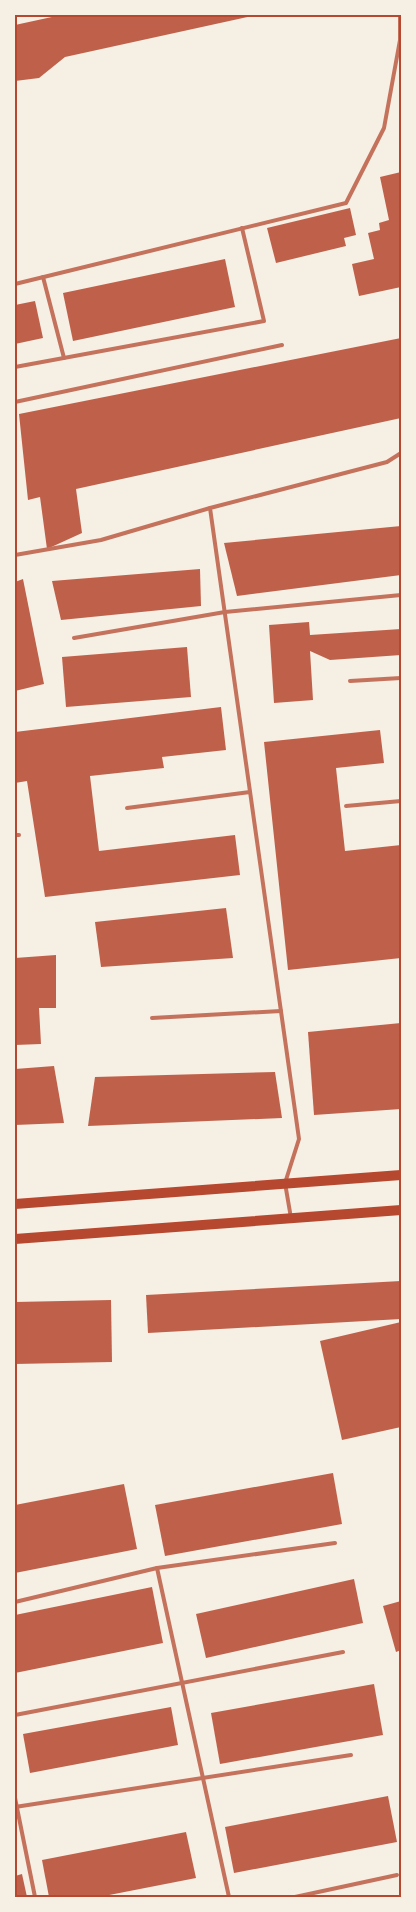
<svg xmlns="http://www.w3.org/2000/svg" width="416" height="1912" viewBox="0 0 416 1912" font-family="'Space Grotesk',sans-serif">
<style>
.building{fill:#bf614a}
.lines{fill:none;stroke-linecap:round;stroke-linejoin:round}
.service{stroke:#c5725c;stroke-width:4}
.secondary{stroke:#b5482f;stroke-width:10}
.neatline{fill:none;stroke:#b5482f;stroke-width:2}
</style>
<rect width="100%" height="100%" fill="#f6efe4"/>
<!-- building -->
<g class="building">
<path d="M61 15H252V16L65 57 39 78 15 81V25Z"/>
<path d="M401 172V287L359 296 352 264 374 259 368 233 380 230 379 223 389 220 380 177Z"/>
<path d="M350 208 356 235 344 238 346 246 276 263 267 228Z"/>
<path d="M225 259 235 307 73 341 63 293Z"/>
<path d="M35 301 43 338 15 344V305Z"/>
<path d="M401 338V418L76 489 82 533 47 549 40 497 28 500 19 414Z"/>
<path d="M401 526V575L237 596 224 543Z"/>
<path d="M200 569 201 606 61 620 52 581Z"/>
<path d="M23 579 44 684 15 691V582Z"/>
<path d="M309 622 310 635 401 629V655L330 660 310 651 313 700 274 703 269 625Z"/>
<path d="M187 647 191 697 66 707 62 657Z"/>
<path d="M221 707 226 750 162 757 164 768 90 776 99 851 235 835 240 875 45 897 27 781 15 783V732Z"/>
<path d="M380 730 384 763 336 768 345 851 401 845V958L288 970 264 742Z"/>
<path d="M226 908 233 958 101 967 95 922Z"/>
<path d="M56 955V1008H39L41 1044 15 1045V958Z"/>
<path d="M401 1023V1109L314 1115 308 1032Z"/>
<path d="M54 1066 64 1123 15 1125V1069Z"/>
<path d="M275 1072 282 1118 88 1126 95 1077Z"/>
<path d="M401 1281V1319L148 1333 146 1295Z"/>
<path d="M111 1300 112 1362 15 1364V1302Z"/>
<path d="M401 1322V1427L342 1440 320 1341Z"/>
<path d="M333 1473 342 1524 165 1556 155 1505Z"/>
<path d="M124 1484 137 1549 15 1573V1505Z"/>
<path d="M354 1579 363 1623 206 1658 196 1614Z"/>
<path d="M152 1587 163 1643 15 1673V1615Z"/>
<path d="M401 1601V1650L396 1652 383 1606Z"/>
<path d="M374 1684 383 1735 220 1764 211 1713Z"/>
<path d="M171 1707 178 1745 30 1773 23 1734Z"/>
<path d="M388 1796 397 1842 234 1873 225 1827Z"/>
<path d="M186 1832 196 1878 99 1897H49L42 1860Z"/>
<path d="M22 1874 27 1897H15V1876Z"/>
</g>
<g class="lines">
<!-- service -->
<g class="service">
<path d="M43 277 64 358"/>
<path d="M15 284 346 203 384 128 400 40V15"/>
<path d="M15 367 264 321 242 228"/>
<path d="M15 402 282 345"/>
<path d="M15 555 101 540 210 508"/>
<path d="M74 638 225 612 401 595"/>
<path d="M350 681 401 678"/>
<path d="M346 806 401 801"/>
<path d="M127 808 250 792"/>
<path d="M15 835H19"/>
<path d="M152 1018 281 1011"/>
<path d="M291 1218 285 1183 299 1139 210 508 387 462 401 453"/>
<path d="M157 1568 229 1897"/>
<path d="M15 1602 157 1568 335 1543"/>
<path d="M15 1715 343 1652"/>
<path d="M15 1798 35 1897"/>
<path d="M15 1807 351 1755"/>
<path d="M295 1897 397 1875"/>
</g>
<!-- secondary -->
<g class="secondary">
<path d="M15 1204 401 1175"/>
<path d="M15 1239 401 1210"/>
</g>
</g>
<!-- border -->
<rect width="416" height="1912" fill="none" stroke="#f6efe4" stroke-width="32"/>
<rect x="16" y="16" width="384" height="1880" class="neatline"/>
</svg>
